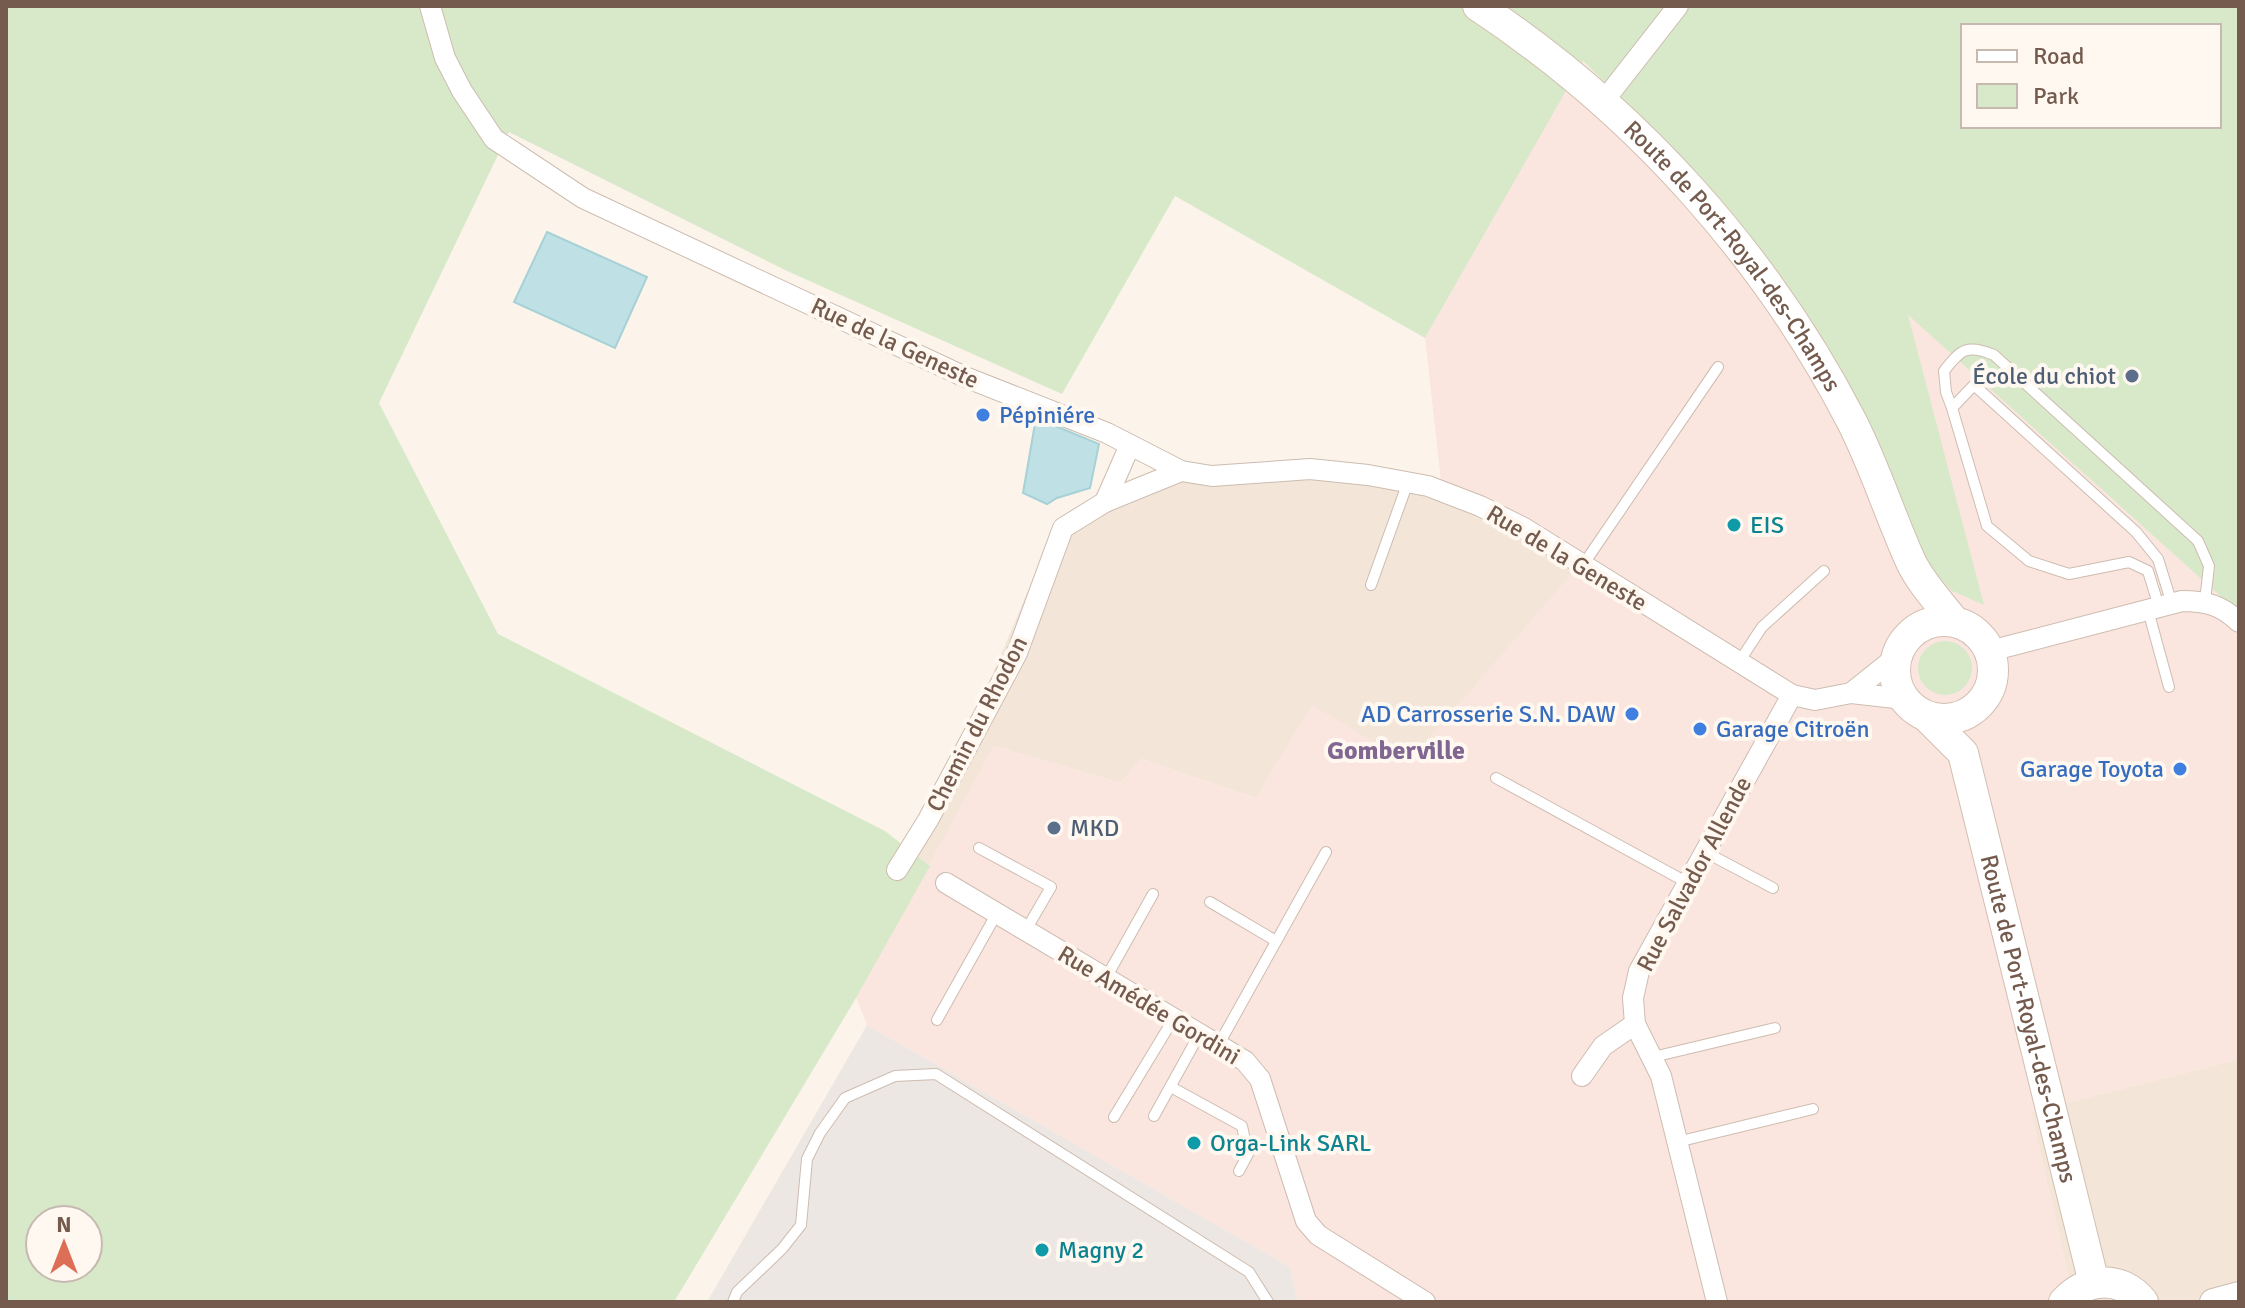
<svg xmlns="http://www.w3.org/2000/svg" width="2245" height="1308" viewBox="0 0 2245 1308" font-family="Signika,sans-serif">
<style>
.residential{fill:#f3e6d9}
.commercial{fill:#fbe6df}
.industrial{fill:#ede7e3}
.green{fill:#d7e9c9;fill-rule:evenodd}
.water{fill:#bfe1e5;stroke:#a6d1d6;stroke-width:2}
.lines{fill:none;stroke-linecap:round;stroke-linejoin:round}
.service-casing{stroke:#cdbcb0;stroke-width:12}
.minor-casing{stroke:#cdbcb0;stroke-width:22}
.tertiary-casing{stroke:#cdbcb0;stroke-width:28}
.secondary-casing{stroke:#d2beb0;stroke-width:32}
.service{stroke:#fff;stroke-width:10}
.minor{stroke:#fff;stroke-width:20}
.tertiary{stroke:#fff;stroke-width:26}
.secondary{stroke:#fff;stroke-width:30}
.service-dot{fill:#5c6f8a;stroke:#fef8f1;stroke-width:3}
.shop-dot{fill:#3f7fe0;stroke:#fef8f1;stroke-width:3}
.culture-dot{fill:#0f9aa8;stroke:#fef8f1;stroke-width:3}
.labels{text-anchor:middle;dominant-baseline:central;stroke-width:8;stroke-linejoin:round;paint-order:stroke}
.street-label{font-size:24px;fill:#755b4e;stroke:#fef8f1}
.service-label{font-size:24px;fill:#4e5e75;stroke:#fef8f1;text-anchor:end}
.shop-label{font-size:24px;fill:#366cbe;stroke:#fef8f1;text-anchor:start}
.culture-label{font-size:24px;fill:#0d838f;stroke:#fef8f1;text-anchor:start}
.neighbourhood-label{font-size:26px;font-weight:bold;fill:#816691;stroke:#fef8f1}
</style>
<rect width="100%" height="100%" fill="#fcf4ea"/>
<!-- residential -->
<g class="residential">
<path d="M1297 464 1441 482 1577 569 1408 764 1312 706 1256 798 1141 759 1121 783 994 746 930 866 906 847 985 692 1059 518 1102 493Z"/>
<path d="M2239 1059V1302H2074L2031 1112Z"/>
</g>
<!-- commercial -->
<path class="commercial" d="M1582 61 1675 152 1907 314 2239 613V1059L2031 1112 2074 1302H1298L1290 1267 867 1025 856 998 994 746 1121 783 1141 759 1256 798 1312 705 1408 763 1576 569 1441 482 1425 338Z"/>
<!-- industrial -->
<path class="industrial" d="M867 1025 1290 1267 1298 1302H707Z"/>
<!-- green -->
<g class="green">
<path d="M6 6H2239V613L1908 315 1984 605 1952 591 1924 562 1675 152 1583 61 1425 338 1175 196 1062 394 785 270 509 132 379 403 498 634 885 831 930 866 856 998 674 1302H6ZM1963 26H2219V126H1963ZM40 1220H88V1268H40Z"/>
<circle cx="1945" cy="668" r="27"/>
</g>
<!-- water -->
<g class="water">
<path d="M547 232 647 277 615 348 514 302Z"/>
<path d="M1036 418 1099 444 1090 488 1057 498 1047 504 1023 493Z"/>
</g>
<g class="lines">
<defs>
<g id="service">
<path d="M1952 408 1946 392 1944 371C1961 349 1967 344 1994 355L2198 541 2209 566 2205 601"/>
<path d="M1583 565 1718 367"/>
<path d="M1371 585 1408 482"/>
<path d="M2159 607 2148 571 2129 562 2069 574 2029 561 1987 526 1952 408 1974 385 2136 532 2158 559 2172 604"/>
<path d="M2148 610 2169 687"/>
<path d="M1739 662 1762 627 1824 571"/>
<path d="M1496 778 1688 883"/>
<path d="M979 848 1051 887 1026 930"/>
<path d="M1705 852 1773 888"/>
<path d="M1210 902 1276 941"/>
<path d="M1106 978 1153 894"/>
<path d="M937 1020 997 913"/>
<path d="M1219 1044 1326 852"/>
<path d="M1653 1057 1775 1028"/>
<path d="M1171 1087 1242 1126 1248 1154 1239 1171"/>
<path d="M1154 1116 1200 1033"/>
<path d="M1114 1117 1174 1018"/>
<path d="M1677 1142 1813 1109"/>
<path d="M733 1302 737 1292 782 1249 801 1225 807 1159 820 1133 845 1098 895 1076 936 1074 1249 1272 1268 1302"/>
</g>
<g id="minor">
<path d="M430 6 445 58 462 91 494 139 583 198 965 377 1107 433 1181 471 1212 476 1310 469 1368 475 1428 486 1480 506 1524 528 1792 695 1815 700 1851 693 1904 699"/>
<path d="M1603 102 1678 6"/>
<path d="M1105 502 1130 445"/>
<path d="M1990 651 2182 601C2206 601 2221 605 2239 622"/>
<path d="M1851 693 1896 657"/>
<path d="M897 870 928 820 1017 653 1063 528 1105 502 1181 471"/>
<path d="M946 883 1245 1061 1260 1079 1306 1221 1318 1235 1425 1302"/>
<path d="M1582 1076 1603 1046 1635 1024"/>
<path d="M1717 1302 1661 1076 1635 1024 1633 998 1639 971 1792 695"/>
</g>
<path id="tertiary" d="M2213 1302 2239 1295"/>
<g id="secondary">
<path id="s1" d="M1478 6C1635 110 1766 255 1852 422 1875 467 1890 516 1911 562 1921 583 1939 602 1954 621"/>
<circle cx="1944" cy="670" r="49"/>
<path id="s2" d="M1926 716 1963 753 2094 1283"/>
<path d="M2064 1302C2086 1277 2122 1275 2143 1302"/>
</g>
</defs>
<!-- service casing -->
<use href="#service" class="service-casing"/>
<!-- minor casing -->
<use href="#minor" class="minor-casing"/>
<!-- tertiary casing -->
<use href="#tertiary" class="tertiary-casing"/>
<!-- secondary casing -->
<use href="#secondary" class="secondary-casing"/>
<!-- service -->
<use href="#service" class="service"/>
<!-- minor -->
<use href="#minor" class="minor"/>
<!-- tertiary -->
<use href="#tertiary" class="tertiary"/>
<!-- secondary -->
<use href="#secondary" class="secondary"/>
</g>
<!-- markers -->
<g class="service-dot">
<circle cx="2132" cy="376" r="8"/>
<circle cx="1054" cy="828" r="8"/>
</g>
<g class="shop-dot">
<circle cx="983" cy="415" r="8"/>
<circle cx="1632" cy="714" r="8"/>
<circle cx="1700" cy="729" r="8"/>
<circle cx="2180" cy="769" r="8"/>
</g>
<g class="culture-dot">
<circle cx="1734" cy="525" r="8"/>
<circle cx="1194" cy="1143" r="8"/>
<circle cx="1042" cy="1250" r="8"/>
</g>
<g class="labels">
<!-- street labels -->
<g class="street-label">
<text stroke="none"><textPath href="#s1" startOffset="360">Route de Port-Royal-des-Champs</textPath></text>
<text transform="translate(895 343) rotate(25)">Rue de la Geneste</text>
<text transform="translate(1567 558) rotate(31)">Rue de la Geneste</text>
<text transform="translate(977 724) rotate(-63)">Chemin du Rhodon</text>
<text transform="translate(1694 874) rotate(-62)">Rue Salvador Allende</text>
<text transform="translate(1149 1005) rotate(31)">Rue Amédée Gordini</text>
<text stroke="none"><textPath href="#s2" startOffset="326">Route de Port-Royal-des-Champs</textPath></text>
</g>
<!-- service labels -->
<g class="service-label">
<text x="2116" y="376">École du chiot</text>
<text x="1070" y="828" text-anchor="start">MKD</text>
</g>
<!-- shop labels -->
<g class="shop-label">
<text x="999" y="415">Pépiniére</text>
<text x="1616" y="714" text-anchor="end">AD Carrosserie S.N. DAW</text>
<text x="1716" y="729">Garage Citroën</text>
<text x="2164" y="769" text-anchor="end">Garage Toyota</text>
</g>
<!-- culture labels -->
<g class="culture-label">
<text x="1750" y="525">EIS</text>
<text x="1210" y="1143">Orga-Link SARL</text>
<text x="1058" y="1250">Magny 2</text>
</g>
<!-- neighbourhood labels -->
<g class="neighbourhood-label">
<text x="1396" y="751">Gomberville</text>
</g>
</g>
<!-- border -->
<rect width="2245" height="1308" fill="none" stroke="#755b4e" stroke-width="16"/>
<!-- legend -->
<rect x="1961" y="24" width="260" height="104" fill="#fef8f1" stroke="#c7b9b0" stroke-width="2"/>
<rect x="1977" y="50" width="40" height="12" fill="#ffffff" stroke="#c7b9b0" stroke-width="2"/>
<text x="2033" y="64" font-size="24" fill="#755b4e">Road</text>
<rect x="1977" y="84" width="40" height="24" fill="#d7e9c9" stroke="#c7b9b0" stroke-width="2"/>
<text x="2033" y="104" font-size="24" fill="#755b4e">Park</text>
<!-- north arrow -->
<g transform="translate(64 1244)"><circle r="38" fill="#fef8f1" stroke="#c7b9b0" stroke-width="2"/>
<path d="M0-6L14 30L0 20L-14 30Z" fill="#dd6f57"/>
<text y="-12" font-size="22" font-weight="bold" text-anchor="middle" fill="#755b4e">N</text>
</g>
</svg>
